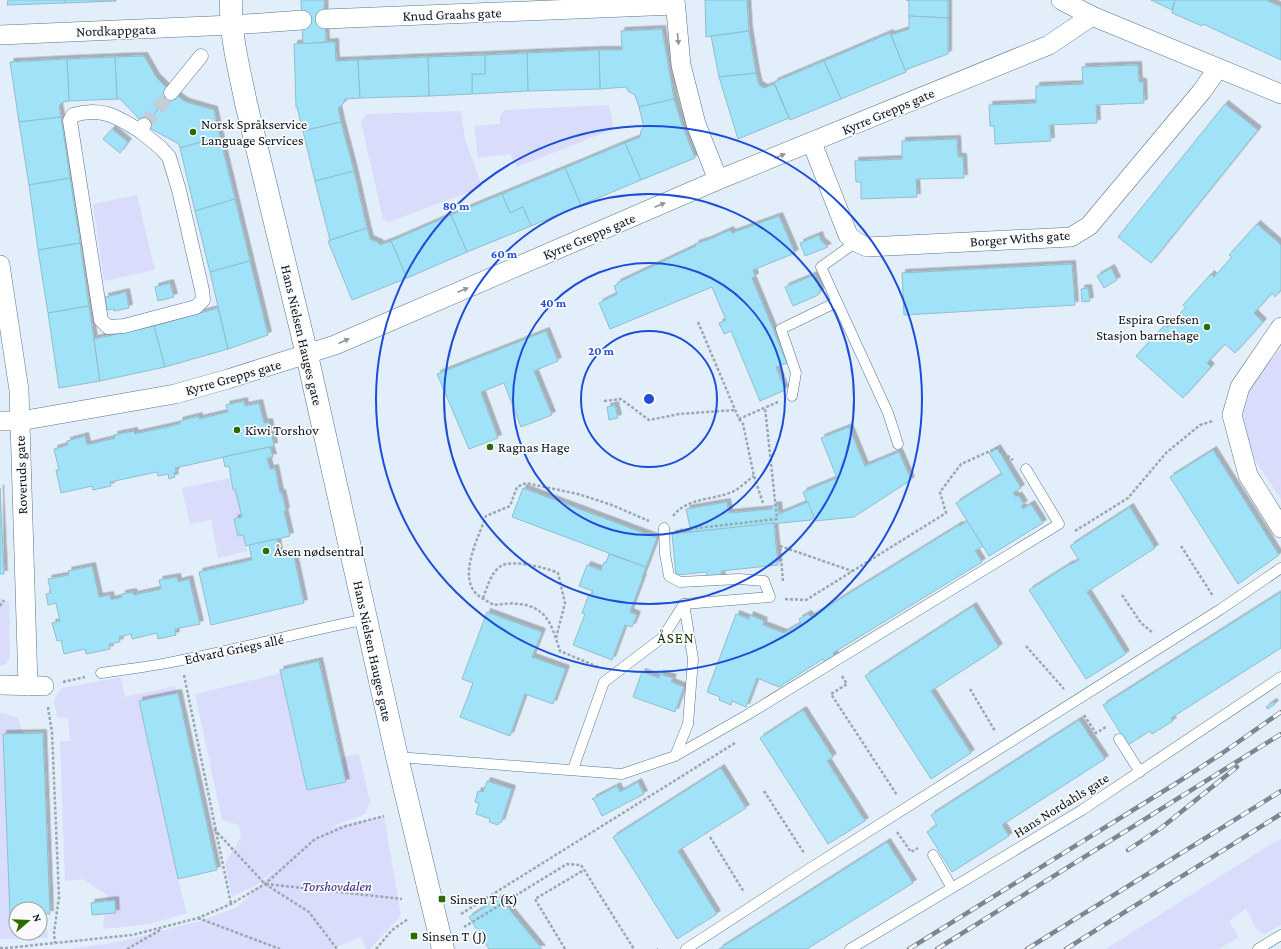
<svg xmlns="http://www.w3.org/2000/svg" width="1281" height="949" viewBox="0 0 1281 949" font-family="'Crimson Pro',serif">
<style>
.green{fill:#d9dcfb}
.building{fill:#a0e3f8;stroke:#92bdcb;filter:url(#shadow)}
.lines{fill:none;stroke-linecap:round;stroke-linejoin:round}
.pedestrian-tunnel{stroke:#c2ced9;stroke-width:14;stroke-dasharray:14 7;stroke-linecap:butt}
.service-casing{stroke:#57768c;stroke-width:11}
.pedestrian-casing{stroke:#57768c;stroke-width:15}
.minor-casing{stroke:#57768c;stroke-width:20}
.tertiary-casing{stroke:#57768c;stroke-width:23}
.path{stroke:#9ba8b2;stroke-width:2.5;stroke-dasharray:3 2;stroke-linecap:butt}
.service{stroke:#fff;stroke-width:10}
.pedestrian{stroke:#fff;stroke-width:14}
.minor{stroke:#fff;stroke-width:19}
.tertiary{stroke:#fff;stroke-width:22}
.rail-casing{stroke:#7a8791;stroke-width:4.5}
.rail{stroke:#fafafa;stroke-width:3;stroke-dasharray:9;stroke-linecap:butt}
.oneway{fill:#91969a}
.ring{fill:none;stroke:#1d4ed8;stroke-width:2}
.poi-dot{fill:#296b00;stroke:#fafafa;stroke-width:1.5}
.labels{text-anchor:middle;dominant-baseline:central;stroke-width:3.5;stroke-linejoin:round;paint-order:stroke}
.street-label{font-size:14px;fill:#0a161f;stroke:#fafafa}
.poi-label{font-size:14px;fill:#0a161f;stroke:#fafafa;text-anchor:start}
.park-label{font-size:14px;font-style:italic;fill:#2e1f7f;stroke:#fafafa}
.neighbourhood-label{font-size:15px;letter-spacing:1px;fill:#163507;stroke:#fafafa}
.centre{fill:#1d4ed8;stroke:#fafafa;stroke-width:2}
.ring-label{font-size:12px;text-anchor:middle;font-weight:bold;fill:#1d4ed8;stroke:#fafafa;stroke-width:3.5;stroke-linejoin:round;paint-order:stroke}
</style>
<defs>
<filter id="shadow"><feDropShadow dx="3.5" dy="-3.5" stdDeviation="0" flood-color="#0004"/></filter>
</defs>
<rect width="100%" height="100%" fill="#e2effa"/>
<!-- green -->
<g class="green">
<path d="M609 105 614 129 517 167 510 154 478 158 474 126 500 124V115L505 110Z"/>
<path d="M461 111 465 139 482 187 389 222 383 219 361 122 367 114Z"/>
<path d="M137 195 155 270 104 281 93 204Z"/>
<path d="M1281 349V499L1251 454 1242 418 1250 389 1268 362Z"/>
<path d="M230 478 232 489H235L242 517 234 519 238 535H243L247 551 218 558 211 520 190 524 182 488Z"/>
<path d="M0 598 9 602 10 657 6 664 0 666Z"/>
<path d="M280 670 307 790 346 782 341 758 359 754 370 802 365 814 329 828 384 816 401 915 370 949H366L361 937 332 949H69L118 942 200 921 238 907 281 864 258 884 232 897 225 864 241 837 239 825 222 820 195 694 278 674Z"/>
<path d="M121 677 125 697 175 686 178 693 139 702 178 879 187 913 150 924 103 929 107 895 83 879 65 881 60 741H70L68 718 57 717 54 700 62 688Z"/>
<path d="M0 713H4L18 718 24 734 10 916 11 923 16 922V933H40V930L47 929 48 938 0 939Z"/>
<path d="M1281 839V925L1265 934 1257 930 1246 909 1229 921 1239 937 1219 949H1106L1271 844Z"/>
</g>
<!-- building -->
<g class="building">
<path d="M8 0H65V3L7 5Z"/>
<path d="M65 0H116V1L65 3Z"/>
<path d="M301 0H324L326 42 303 44Z"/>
<path d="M705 0H747L749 31 706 37Z"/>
<path d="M906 0H948V18L909 16V1Z"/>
<path d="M1151 0H1175L1172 10Z"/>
<path d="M1175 0H1266L1281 7V60L1203 24 1202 26 1172 13Z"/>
<path d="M909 16 948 18V54L905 70 891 35 909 29Z"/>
<path d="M662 29 674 99 639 107 635 95 628 91 626 87 600 89 599 50H622L621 31Z"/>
<path d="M749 31 756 73 719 77 711 36Z"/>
<path d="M890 33 906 72 841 99 824 61Z"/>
<path d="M335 42 336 61 358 60 360 98 345 99 343 104 338 108 341 122 303 131 297 107H296L294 44Z"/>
<path d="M599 50 600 89 528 91 527 53Z"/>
<path d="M527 53 528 91 472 94V74H485V55Z"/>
<path d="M485 55V74H472V94L429 96 428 57Z"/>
<path d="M144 56 156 77 170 91 146 126 120 99H117L115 57Z"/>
<path d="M115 57 117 99 69 101 67 59Z"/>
<path d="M428 57 429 96 360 98 358 60Z"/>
<path d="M67 59 69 101 63 102 59 106 61 117 19 122 10 62Z"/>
<path d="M824 61 841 99 790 120 774 82Z"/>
<path d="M1138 65 1139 82H1143L1144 103 1096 105 1097 123 1050 125 1051 141 995 144 994 126H990L989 105 1036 103V86L1083 84 1082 67Z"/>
<path d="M756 73 759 85 764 88 774 84 789 118 738 139 719 77Z"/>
<path d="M170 91 186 102 214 110 220 137 180 148 179 144 146 126Z"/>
<path d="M674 99 681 122 695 158 641 180 625 143 640 137 641 130 644 128 639 107Z"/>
<path d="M1225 104 1258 130 1151 263 1118 237Z"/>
<path d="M61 117 70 178 29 185 19 122Z"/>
<path d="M341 122 354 171 315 181 303 131Z"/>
<path d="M112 129 128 142 120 153 103 139Z"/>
<path d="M220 137 235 199 195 211 180 148Z"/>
<path d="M957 139 958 157H963L964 178 916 179 917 197 861 199V182H856L855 161 902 159V141Z"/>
<path d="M625 143 641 180 581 205 565 168Z"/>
<path d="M565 168 581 205 531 226 523 207 510 213 502 194Z"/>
<path d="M354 171 367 228 330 240 315 181Z"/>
<path d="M70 178 80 243 38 250 29 185Z"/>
<path d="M502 194 510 213 523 207 531 226 467 252 451 215Z"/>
<path d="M235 199 250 261 210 272 195 211Z"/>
<path d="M451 215 467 252 407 278 391 241Z"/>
<path d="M779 216 795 253 753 270 755 277 752 278 787 363 776 367 785 390 760 401 731 331 724 334 719 323 726 320 712 287 610 329 599 303 617 294 614 286 618 284 617 283 696 246 695 244 708 240 730 230 732 233Z"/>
<path d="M1257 224 1281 245V290L1275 297 1272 293 1254 313 1263 322 1235 353 1225 344 1207 363 1211 367 1183 398 1136 356 1165 325 1168 327 1186 307 1183 305 1211 274 1214 277 1232 257 1229 255Z"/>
<path d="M367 228 370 239 379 243 380 245 391 241 407 278 352 300 328 241Z"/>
<path d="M819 235 821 241 828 247 805 256 800 243Z"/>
<path d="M80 243 89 306 48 313 38 250Z"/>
<path d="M250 261 268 335 228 349 210 272Z"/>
<path d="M1072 264 1075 305 904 315 902 273Z"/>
<path d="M1111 268 1117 280 1104 288 1097 276Z"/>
<path d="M814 275 820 289V293L816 296 793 306 785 287Z"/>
<path d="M170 283 174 297 158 301 155 287Z"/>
<path d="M1088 288 1090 301 1082 302 1081 289Z"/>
<path d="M126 292 129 308 114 311V309L107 310 105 297Z"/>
<path d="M89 306 100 381 59 388 48 313Z"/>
<path d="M218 308 228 349 165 367 154 326Z"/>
<path d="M154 326 165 367 100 381 94 339Z"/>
<path d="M546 331 558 361 534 371 552 415 521 427 504 383 481 392 498 438 469 449 437 374Z"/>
<path d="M244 401 245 406 259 403 264 423 269 422 274 446 175 468 176 472 174 473 175 477 169 479 168 474 158 476 157 472 110 482 111 486 93 490 92 486 61 493 56 470H59L54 449 68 445 67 441 85 436 87 445 115 438 114 435 134 431 135 434 180 424 179 421 199 416V419L228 412 226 405Z"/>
<path d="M615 405 618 418 609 420 607 407Z"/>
<path d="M849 427 865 466 899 452 911 480 854 517 815 521 803 492 837 478 821 438Z"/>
<path d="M270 447 273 457 267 458 270 469 275 468 280 493H282L286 511H284L290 536 246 546 243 535 238 536 234 519 242 517 235 489 233 490 229 466 225 467 223 457Z"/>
<path d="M997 448 1021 488 1013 493 1016 497 1018 495 1024 504 1021 506 1023 509 1031 504 1043 523 989 556 956 503 1002 474 989 453Z"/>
<path d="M1213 450 1279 555 1238 584 1170 477Z"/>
<path d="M0 488 4 574H0Z"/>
<path d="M523 488 657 538 646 567 512 517Z"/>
<path d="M727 502 729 513 772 509V506L778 505 779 514 808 502 814 517 811 520 691 532 686 509Z"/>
<path d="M1130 507 1155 548 1087 592 1126 654 1086 679 1029 590 1070 564V565L1079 560 1070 546Z"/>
<path d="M967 521 983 546 975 551 982 562 833 653 835 656 825 662 823 659 779 687 757 678 746 707 732 701 731 705 719 700 720 697 707 692 736 614 749 619 750 615 764 621 763 625 784 633 801 623 799 619 808 614 811 617 959 525 960 526Z"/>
<path d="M774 523 778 565 721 571 722 578 707 575 706 572 676 575 672 534Z"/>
<path d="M277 539 279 555 293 552 304 603 211 625 199 572 252 560 249 545Z"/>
<path d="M609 554 646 567 642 577H643L630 612 637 615 632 627 625 625 612 660 573 645 585 614 582 613 589 594 592 595 593 591 579 586 587 565 601 570 604 562 606 563Z"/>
<path d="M92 566 99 597 110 595 111 600 122 597V594L133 592 134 595 161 589 159 580 177 577 178 582 189 579 200 624 175 629 176 635 158 639 157 633 132 639 131 634 119 637 120 642 109 644 110 649 86 654 85 649 64 654 61 640 57 641 52 623 60 621 56 603 48 605 46 594 51 593 48 579 69 575 68 571Z"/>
<path d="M1281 592V648L1171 718 1173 721 1152 734 1150 731 1128 745 1103 705Z"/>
<path d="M973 606 999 647 931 691 971 753 931 779 865 676Z"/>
<path d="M487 612 542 632 532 657 566 669 553 704 525 694 510 736 460 717 473 683 462 679Z"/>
<path d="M319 661 346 782 307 790 280 670Z"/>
<path d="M642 672 659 678 660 674 673 678 671 682 684 687 675 712 633 697Z"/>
<path d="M178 693 217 870 178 879 139 701Z"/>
<path d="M1273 702 1275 704 1268 709 1266 707Z"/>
<path d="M803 710 833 757 827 761 865 821 828 844 760 738Z"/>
<path d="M1079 720 1105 759 1002 825 1009 836 952 872 927 832 937 825 931 815Z"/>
<path d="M43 733 50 914H40V909H16V915L10 916 3 734Z"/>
<path d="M721 768 746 808 678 851 717 914 677 939 613 837Z"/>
<path d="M487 781 512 789 501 823 499 822 498 825 489 822 490 819 476 814 479 803 475 802 478 791 483 792Z"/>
<path d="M638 782 644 794 602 816 594 800 592 799 617 786 620 792Z"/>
<path d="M887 842 913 883 807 949H719Z"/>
<path d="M499 898 504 903 542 949H489L469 917Z"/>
<path d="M115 900 116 913 92 915 91 903Z"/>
</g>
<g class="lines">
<!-- pedestrian-tunnel -->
<path class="pedestrian-tunnel" d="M144 125 171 93"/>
<defs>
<g id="service">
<path d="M856 242 821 267 888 413 898 444"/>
<path d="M792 396 796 373 781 329 837 302"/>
<path d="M101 673C128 669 156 666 182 660 244 648 305 631 367 619"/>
<path d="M1119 739 1140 772"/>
<path d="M675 756 747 715 1059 524 1026 469"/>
<path d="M397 757 622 774 675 756 688 724 693 659 684 604"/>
<path d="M573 769 604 682 663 637 684 604 770 597 764 581 739 579 680 582 669 576 665 554 664 528"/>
<path d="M933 855 952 888"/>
<path d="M686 949 812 867 1221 609 1281 568"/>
<path d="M850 949 1082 810 1281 677"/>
<path d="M1258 949 1281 935"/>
</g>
<g id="pedestrian">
<path d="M171 93 201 56"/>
<path d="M140 131C116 116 102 107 73 115L70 121 101 320 108 327 124 326 196 307 203 300 202 290 179 190 169 157 161 148 140 131 144 125"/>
</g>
<g id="minor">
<path d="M675 0 681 65 696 124 718 180"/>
<path d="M1061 0 1092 16 1281 94"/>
<path d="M325 19 675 5"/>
<path d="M0 35 232 25 302 20"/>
<path d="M812 143 848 235 856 242 867 247 1071 237 1089 226 1202 91 1218 68"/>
<path d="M0 265 19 390 28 686"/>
<path d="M1281 327 1240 387 1232 415 1248 475 1281 528"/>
<path d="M0 421H20L175 394 228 379 335 345 718 180 1049 45 1092 16"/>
<path d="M0 685 44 686"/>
</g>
<path id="tertiary" d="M231 0C230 35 239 69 246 103L307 355 397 757 443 949"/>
</defs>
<!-- service casing -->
<use href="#service" class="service-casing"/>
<!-- pedestrian casing -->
<use href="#pedestrian" class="pedestrian-casing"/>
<!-- minor casing -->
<use href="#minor" class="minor-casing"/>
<!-- tertiary casing -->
<use href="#tertiary" class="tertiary-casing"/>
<!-- path -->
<g class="path">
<path d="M698 322 739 419 778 402"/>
<path d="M604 401 621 399 649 420 679 414 735 410"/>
<path d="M739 419 743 424 754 476 763 503"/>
<path d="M673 516C688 496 716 501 736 490 742 486 748 480 754 476"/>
<path d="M680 530 777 519 765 408"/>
<path d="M1075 531 1128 498 1166 453 1200 425 1213 421"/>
<path d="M1181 546 1213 596"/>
<path d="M783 581 780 546 852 571"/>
<path d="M1122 595 1141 623 1153 633"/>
<path d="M483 598C487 588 491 572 501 566 511 559 548 568 558 573L565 603 556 638"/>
<path d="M785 599 806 600 946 513 940 492 961 464 997 448 1013 460"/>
<path d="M0 606 4 600"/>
<path d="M1026 646 1064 689"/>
<path d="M598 667 560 651C557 642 554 631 549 622 538 602 514 602 494 605 487 601 476 596 472 588 462 568 479 536 486 516L510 506 517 487 526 483 578 494 612 505 649 521"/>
<path d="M184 675 231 904"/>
<path d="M842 676 847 684 831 694 897 795"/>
<path d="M63 682 85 677"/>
<path d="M970 689 995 731"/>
<path d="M48 707 52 733 59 897 54 933 55 943"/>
<path d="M1084 715 1096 733 1106 727"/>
<path d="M764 791 804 853"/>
<path d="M214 829 265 884 309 912 337 949"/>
<path d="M897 832 911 852 918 848"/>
<path d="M710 837 744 892"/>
<path d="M266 884 402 899"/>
<path d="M461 914 735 743"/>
<path d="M198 918 280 949"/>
<path d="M464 927 567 864 581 865 634 949"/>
<path d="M0 948H7L132 935 198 918 231 904 265 884 315 839 346 826 384 816"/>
<path d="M127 949 162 929"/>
<path d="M376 949 392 930 408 919"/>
<path d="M565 949 535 899 584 870"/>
<path d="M657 949H658"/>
</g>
<!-- service -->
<use href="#service" class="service"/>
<!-- pedestrian -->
<use href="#pedestrian" class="pedestrian"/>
<!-- minor -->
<use href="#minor" class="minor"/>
<!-- tertiary -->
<use href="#tertiary" class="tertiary"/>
<defs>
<g id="rail">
<path d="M1128 850 1161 828 1237 767"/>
<path d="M909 949 1175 784 1221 754 1281 712"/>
<path d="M937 949 1281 734"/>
<path d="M1027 949 1281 791"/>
<path d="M1066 949 1281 814"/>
</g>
</defs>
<!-- rail casing -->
<use href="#rail" class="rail-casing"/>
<!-- rail -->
<use href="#rail" class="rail"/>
</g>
<!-- one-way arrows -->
<defs><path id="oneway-solid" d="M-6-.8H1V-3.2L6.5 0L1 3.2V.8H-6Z"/></defs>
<g class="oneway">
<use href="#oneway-solid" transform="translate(678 39) rotate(84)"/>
<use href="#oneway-solid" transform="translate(780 156) rotate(-22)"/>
<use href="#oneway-solid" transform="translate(660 205) rotate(-23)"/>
<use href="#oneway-solid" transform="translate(463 290) rotate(-23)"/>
<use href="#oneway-solid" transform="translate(344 341) rotate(-24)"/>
</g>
<!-- distance rings -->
<g class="ring">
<circle cx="649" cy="399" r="68"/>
<circle cx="649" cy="399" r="136"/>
<circle cx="649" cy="399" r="205"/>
<circle cx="649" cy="399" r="273"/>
</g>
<!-- markers -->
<g class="poi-dot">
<circle cx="193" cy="132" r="4"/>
<circle cx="1207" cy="327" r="4"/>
<circle cx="237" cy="430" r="4"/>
<circle cx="490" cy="447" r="4"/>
<circle cx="266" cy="551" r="4"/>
<rect x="438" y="895" width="8" height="8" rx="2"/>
<rect x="410" y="932" width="8" height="8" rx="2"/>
</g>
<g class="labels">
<!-- street labels -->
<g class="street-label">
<text transform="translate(452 14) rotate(-2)">Knud Graahs gate</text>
<text transform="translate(116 30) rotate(-2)">Nordkappgata</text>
<text transform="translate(888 111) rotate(-23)">Kyrre Grepps gate</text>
<text transform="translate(589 236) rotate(-23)">Kyrre Grepps gate</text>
<text transform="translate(1020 238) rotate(-4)">Borger Withs gate</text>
<text transform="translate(302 335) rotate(77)">Hans Nielsen Hauges gate</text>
<text transform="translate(233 377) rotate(-16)">Kyrre Grepps gate</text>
<text transform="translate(21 475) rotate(-92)">Roveruds gate</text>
<text transform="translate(234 649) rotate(-12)">Edvard Griegs allé</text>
<text transform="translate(373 651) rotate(78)">Hans Nielsen Hauges gate</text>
<text transform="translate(1061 805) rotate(-32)">Hans Nordahls gate</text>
</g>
<!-- poi labels -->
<g class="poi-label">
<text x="201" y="124">Norsk Språkservice<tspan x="201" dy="16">Language Services</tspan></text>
<text x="1199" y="319" text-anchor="end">Espira Grefsen<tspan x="1199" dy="16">Stasjon barnehage</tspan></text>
<text x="245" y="430">Kiwi Torshov</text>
<text x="498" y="447">Ragnas Hage</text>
<text x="274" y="551">Åsen nødsentral</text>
<text x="450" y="899">Sinsen T (K)</text>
<text x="422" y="936">Sinsen T (J)</text>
</g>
<!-- park labels -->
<g class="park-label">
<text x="337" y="886">Torshovdalen</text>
</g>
<!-- neighbourhood labels -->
<g class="neighbourhood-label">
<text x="676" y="638">ÅSEN</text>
</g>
</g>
<circle cx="649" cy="399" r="6" class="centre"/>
<g class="ring-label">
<text x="456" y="210">80 m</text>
<text x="504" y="258">60 m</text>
<text x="553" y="307">40 m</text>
<text x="601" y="355">20 m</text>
</g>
<!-- north arrow -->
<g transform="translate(28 921) rotate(71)"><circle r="19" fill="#fafafa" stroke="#9a9fa2"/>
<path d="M0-3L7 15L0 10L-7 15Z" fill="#296b00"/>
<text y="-6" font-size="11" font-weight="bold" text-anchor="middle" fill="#0a161f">N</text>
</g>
</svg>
